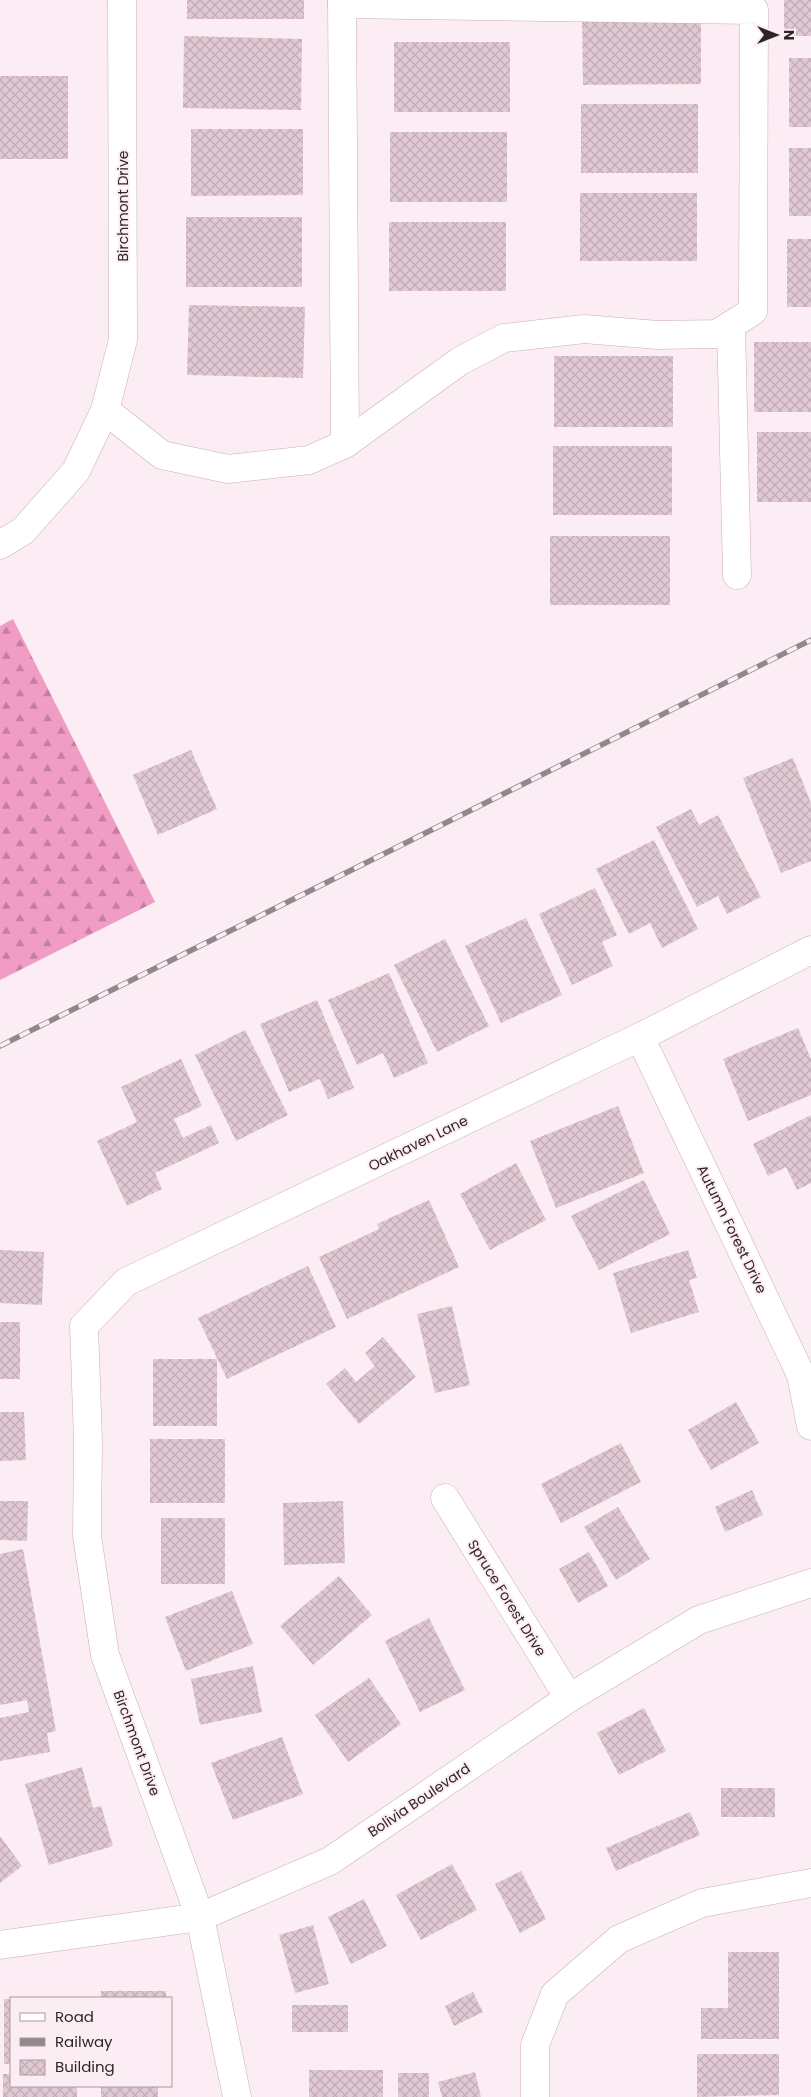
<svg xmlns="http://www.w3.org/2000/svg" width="811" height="2097" viewBox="0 0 811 2097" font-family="Poppins,sans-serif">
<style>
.forest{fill:url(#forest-firs)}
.building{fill:url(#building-cross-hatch)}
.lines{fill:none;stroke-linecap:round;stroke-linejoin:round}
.minor-casing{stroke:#c7afb9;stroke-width:29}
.minor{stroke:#fff;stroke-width:28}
.rail-casing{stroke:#93868c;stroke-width:5.5}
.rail{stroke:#fcecf3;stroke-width:4;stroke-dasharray:11;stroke-linecap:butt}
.labels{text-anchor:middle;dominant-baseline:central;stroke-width:4;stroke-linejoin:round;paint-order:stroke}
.street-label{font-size:14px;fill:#2e2529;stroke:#fcecf3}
</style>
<defs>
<pattern id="forest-firs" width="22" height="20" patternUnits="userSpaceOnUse" patternTransform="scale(1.25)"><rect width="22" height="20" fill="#f19cc4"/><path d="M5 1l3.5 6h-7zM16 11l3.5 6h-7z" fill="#c47f9f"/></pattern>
<pattern id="building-cross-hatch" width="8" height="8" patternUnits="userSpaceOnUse" patternTransform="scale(1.25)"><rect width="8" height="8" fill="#e1c9d3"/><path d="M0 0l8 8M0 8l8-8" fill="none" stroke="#c1acb5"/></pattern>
</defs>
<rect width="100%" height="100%" fill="#fcecf3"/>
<!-- forest -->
<path class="forest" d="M13 619 155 902 0 980V626Z"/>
<!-- building -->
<g class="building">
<rect x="187" y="0" width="117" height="19"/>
<rect x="784" y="0" width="27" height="36"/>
<path d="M582 14H701V84L583 85Z"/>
<path d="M184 36 302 39 301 110 183 108Z"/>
<rect x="394" y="42" width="116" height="70"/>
<rect x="789" y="58" width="22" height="69"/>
<rect x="0" y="76" width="68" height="83"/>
<rect x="581" y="104" width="117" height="69"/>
<path d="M191 129H303V195L191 196Z"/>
<rect x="390" y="132" width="117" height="70"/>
<rect x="789" y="148" width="22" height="68"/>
<rect x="580" y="193" width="117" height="68"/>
<rect x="186" y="217" width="116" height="70"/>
<rect x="389" y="222" width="117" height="69"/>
<rect x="787" y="239" width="24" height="68"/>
<path d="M189 305 305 307 303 378 187 375Z"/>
<rect x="754" y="342" width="57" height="70"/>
<rect x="554" y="356" width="119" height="71"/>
<rect x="757" y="432" width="54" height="70"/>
<rect x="553" y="446" width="119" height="69"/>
<rect x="550" y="536" width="120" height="69"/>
<path d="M191 750 217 809 158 835 133 775Z"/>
<path d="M793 758 811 803V861L781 873 743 778Z"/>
<path d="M691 809 699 825 718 815 761 897 727 914 718 896 697 907 656 827Z"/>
<path d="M654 840 698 929 662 948 650 923 629 934 596 869Z"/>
<path d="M595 888 617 935 602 942 613 966 572 985 539 914Z"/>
<path d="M526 918 562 995 501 1023 465 946Z"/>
<path d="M445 939 489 1026 437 1052 394 965Z"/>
<path d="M389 973 428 1063 394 1078 383 1053 357 1065 328 1000Z"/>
<path d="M317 1000 354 1088 328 1099 320 1079 289 1092 260 1024Z"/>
<path d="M798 1028 811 1059V1095L748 1121 723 1059Z"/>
<path d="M245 1030 288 1115 236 1141 195 1055Z"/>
<path d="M181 1059 202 1106 174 1119 183 1138 211 1125 219 1143 155 1173 162 1189 127 1206 97 1141 137 1122 121 1087Z"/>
<path d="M618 1106 644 1173 556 1208 530 1141Z"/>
<path d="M811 1115V1183L797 1190 786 1167 768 1176 753 1144Z"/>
<path d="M516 1163 546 1220 490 1250 460 1194Z"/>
<path d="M644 1180 670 1234 599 1270 571 1216Z"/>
<path d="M429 1200 459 1267 347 1319 319 1257 379 1229 377 1224Z"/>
<path d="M0 1250 44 1252 42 1305 0 1303Z"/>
<path d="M688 1250 697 1278 689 1280 699 1312 631 1333 613 1273Z"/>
<path d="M308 1266 336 1327 227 1379 198 1318Z"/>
<path d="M452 1306 470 1385 435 1393 417 1314Z"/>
<rect x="0" y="1322" width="20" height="57"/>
<path d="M383 1337 416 1377 359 1424 326 1384 345 1368 356 1382 375 1366 365 1353Z"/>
<rect x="153" y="1359" width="64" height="67"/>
<path d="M736 1402 759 1443 711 1470 688 1430Z"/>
<path d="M0 1412H24L26 1460 0 1461Z"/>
<rect x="150" y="1439" width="75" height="64"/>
<path d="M621 1443 641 1482 561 1523 541 1484Z"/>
<path d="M752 1490 763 1515 725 1532 715 1507Z"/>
<path d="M0 1501H28L27 1541 0 1540Z"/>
<path d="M343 1501 345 1563 284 1565 283 1503Z"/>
<path d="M618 1507 650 1559 616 1580 584 1527Z"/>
<rect x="161" y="1518" width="64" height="66"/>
<path d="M23 1549 56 1731 47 1733 50 1752 0 1761V1718L29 1712 27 1700 0 1705V1554Z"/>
<path d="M589 1552 608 1586 578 1603 559 1569Z"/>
<path d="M339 1576 372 1615 313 1665 280 1626Z"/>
<path d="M232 1591 253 1644 186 1671 165 1617Z"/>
<path d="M429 1618 465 1690 420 1712 385 1641Z"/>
<path d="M253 1666 262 1712 200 1725 191 1679Z"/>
<path d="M369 1678 401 1724 348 1762 315 1715Z"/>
<path d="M644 1708 666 1751 619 1775 597 1733Z"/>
<path d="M282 1737 303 1794 233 1820 211 1763Z"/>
<path d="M82 1767 93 1808 101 1806 113 1846 49 1865 25 1784Z"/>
<rect x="721" y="1788" width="54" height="29"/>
<path d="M690 1812 700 1835 616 1871 606 1848Z"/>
<path d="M0 1836 22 1866 0 1883Z"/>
<path d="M452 1864 477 1910 421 1940 396 1895Z"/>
<path d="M521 1871 546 1919 520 1933 495 1884Z"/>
<path d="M364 1899 387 1946 351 1964 328 1917Z"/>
<path d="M313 1925 329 1984 295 1993 279 1935Z"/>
<path d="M728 1952H779V2039H701V2008H728Z"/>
<rect x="101" y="1991" width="65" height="7"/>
<path d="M473 1992 483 2012 454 2026 445 2006Z"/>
<rect x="4" y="1999" width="7" height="65"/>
<rect x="292" y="2005" width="56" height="27"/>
<path d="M697 2054H779V2095L697 2097Z"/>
<rect x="309" y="2070" width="74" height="27"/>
<path d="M475 2072 481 2097H442L438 2082Z"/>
<rect x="398" y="2073" width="31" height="24"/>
<path d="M3 2074H11V2086H77V2097H3Z"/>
<rect x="101" y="2086" width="57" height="11"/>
</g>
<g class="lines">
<defs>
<g id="minor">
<path d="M342 0 345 444"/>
<path d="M731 325 737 575"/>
<path d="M105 410 162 455 228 469 309 460 345 444 460 361 504 338 584 329 658 335 717 334 753 311 754 10 342 4"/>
<path d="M0 545 23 531 76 471 105 410 123 340 122 0"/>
<path d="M640 1037 801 1375 811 1426"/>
<path d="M445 1498 569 1698"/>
<path d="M0 1945 200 1917 330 1861 569 1698 699 1620 811 1583"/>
<path d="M237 2097 200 1917 105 1655 87 1536 88 1441 84 1326 126 1282 640 1037 811 950"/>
<path d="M535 2097V2045L555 1994 619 1939 702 1903 811 1883"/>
</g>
</defs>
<!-- minor casing -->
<use href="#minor" class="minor-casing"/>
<!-- minor -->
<use href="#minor" class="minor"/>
<defs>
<path id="rail" d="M0 1046 811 640"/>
</defs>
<!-- rail casing -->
<use href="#rail" class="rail-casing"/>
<!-- rail -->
<use href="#rail" class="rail"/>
</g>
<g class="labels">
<!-- street labels -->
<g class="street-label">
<text transform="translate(123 206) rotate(-90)">Birchmont Drive</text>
<text transform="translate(418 1143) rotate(-26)">Oakhaven Lane</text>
<text transform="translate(732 1229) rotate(64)">Autumn Forest Drive</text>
<text transform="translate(507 1598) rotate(58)">Spruce Forest Drive</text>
<text transform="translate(137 1743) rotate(70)">Birchmont Drive</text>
<text transform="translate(419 1800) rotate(-34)">Bolivia Boulevard</text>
</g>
</g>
<!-- legend -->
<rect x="10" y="1997" width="162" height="90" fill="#fcecf3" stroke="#aa9ca2"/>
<rect x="20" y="2013" width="25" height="8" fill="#ffffff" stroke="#aa9ca2"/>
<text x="55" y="2022" font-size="15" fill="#2e2529">Road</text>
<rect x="20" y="2038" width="25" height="8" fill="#93868c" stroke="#aa9ca2"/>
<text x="55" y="2047" font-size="15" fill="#2e2529">Railway</text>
<rect x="20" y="2060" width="25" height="15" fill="url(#building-cross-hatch)" stroke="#aa9ca2"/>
<text x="55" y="2072" font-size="15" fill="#2e2529">Building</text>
<!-- north arrow -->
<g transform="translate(776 35) rotate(90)" stroke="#fcecf3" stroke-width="4" paint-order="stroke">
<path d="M0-4L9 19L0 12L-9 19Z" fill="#2e2529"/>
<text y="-8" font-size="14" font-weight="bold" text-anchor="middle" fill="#2e2529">N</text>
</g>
</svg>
